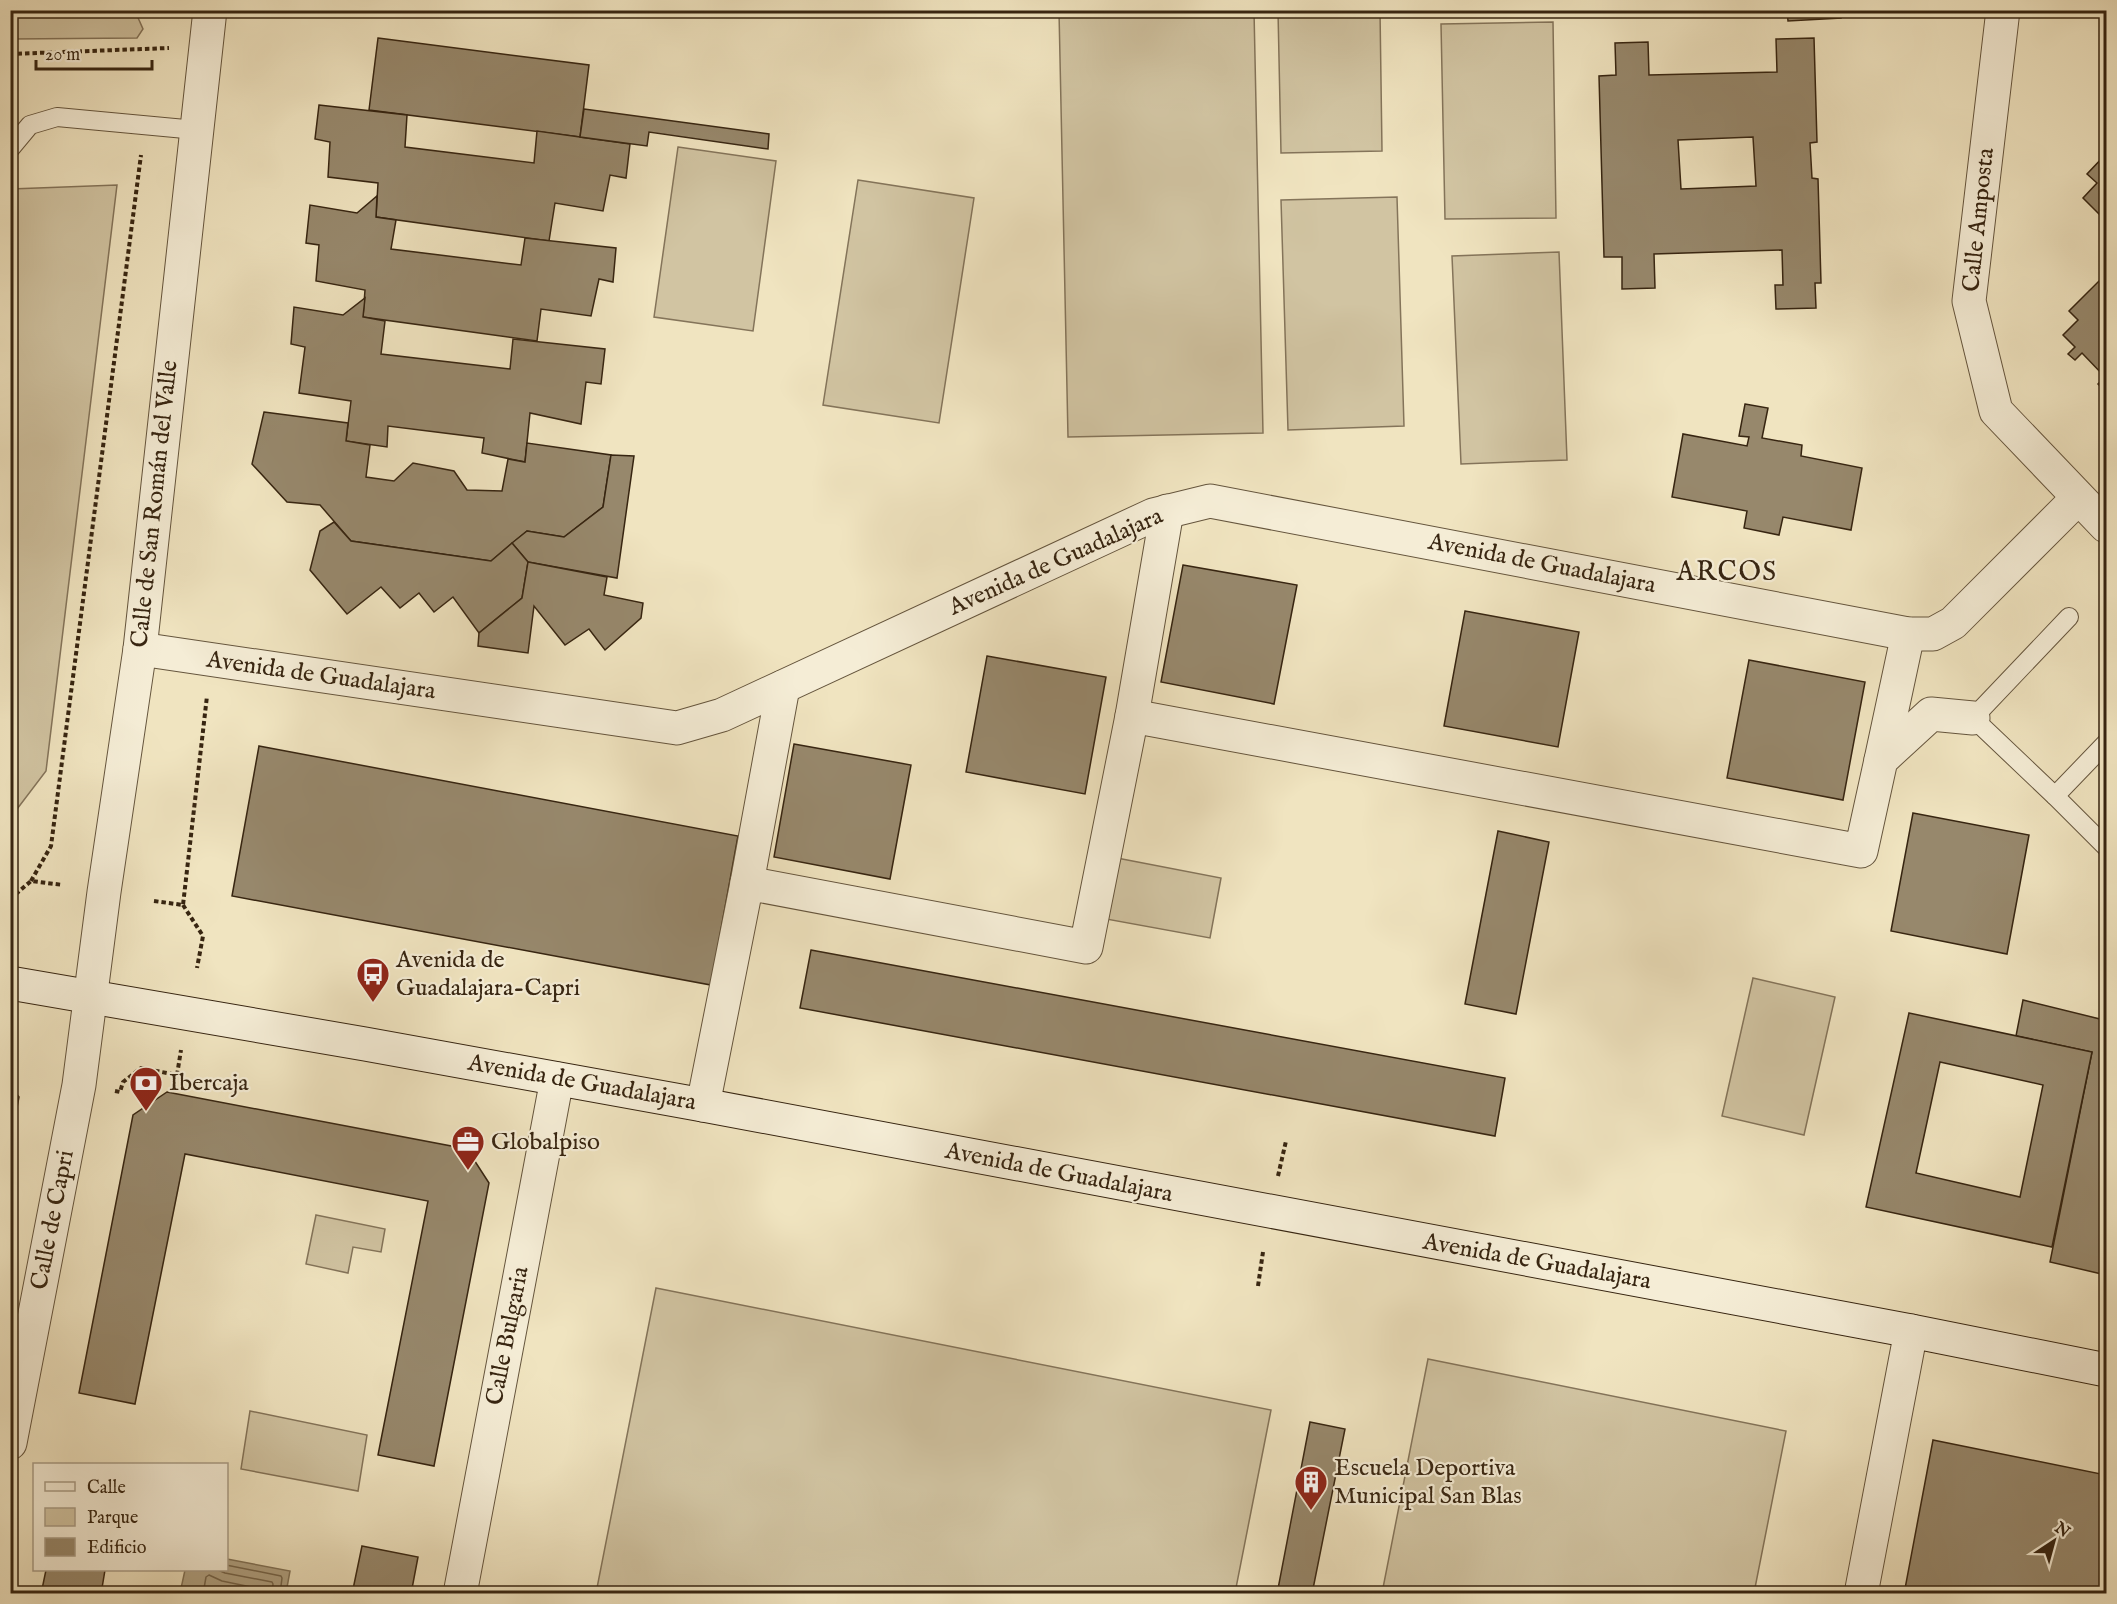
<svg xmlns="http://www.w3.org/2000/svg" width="2117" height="1604" viewBox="0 0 2117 1604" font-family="'IM FELL English',serif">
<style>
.green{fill:#d1c4a2;stroke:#84745a;stroke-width:1.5}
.water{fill:#b1a384;stroke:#807156;stroke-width:1.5}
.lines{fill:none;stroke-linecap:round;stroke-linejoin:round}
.shore{stroke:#74644a;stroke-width:1.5}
.building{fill:#97886c;stroke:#372511;stroke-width:1.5;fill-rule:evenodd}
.lane-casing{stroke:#65553d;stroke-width:20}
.street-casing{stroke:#65553d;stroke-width:35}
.secondary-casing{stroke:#372511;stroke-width:35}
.path{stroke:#372511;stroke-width:4;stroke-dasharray:4.5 3;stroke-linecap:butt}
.lane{stroke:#f5edd6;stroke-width:18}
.street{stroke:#f5edd6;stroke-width:33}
.secondary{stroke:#f5edd6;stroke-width:33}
.labels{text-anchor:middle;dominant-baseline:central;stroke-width:4.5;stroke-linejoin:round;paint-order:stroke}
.street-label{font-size:24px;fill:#372511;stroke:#f5edd6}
.poi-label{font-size:24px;fill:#372511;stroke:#f5edd6;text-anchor:start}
.quarter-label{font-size:27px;letter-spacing:1.5px;fill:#372511;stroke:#f5edd6}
</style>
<rect width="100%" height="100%" fill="#f0e4c0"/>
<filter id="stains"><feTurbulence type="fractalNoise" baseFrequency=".00333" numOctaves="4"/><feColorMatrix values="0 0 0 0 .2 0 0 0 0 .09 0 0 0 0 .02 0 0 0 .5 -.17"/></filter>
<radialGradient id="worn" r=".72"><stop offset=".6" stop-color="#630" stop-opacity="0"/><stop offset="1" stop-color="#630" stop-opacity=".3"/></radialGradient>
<!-- green -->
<g class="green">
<path d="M10 11H135L143 29 137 38 11 39Z"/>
<path d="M1059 11H1254L1263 433 1068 437Z"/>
<path d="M1278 11H1380L1382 151 1281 153Z"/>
<path d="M1553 22 1556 218 1445 219 1441 24Z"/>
<path d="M678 147 776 161 753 331 654 317Z"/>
<path d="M858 180 974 198 939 423 823 405Z"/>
<path d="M117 185 46 771 11 817V189Z"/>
<path d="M1397 197 1404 426 1288 430 1281 200Z"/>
<path d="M1559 252 1567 460 1461 464 1452 256Z"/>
<path d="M1117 858 1221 878 1210 938 1106 919Z"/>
<path d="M1753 978 1835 997 1804 1135 1722 1116Z"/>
<path d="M316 1215 385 1229 381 1252 353 1247 348 1273 306 1264Z"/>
<path d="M656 1288 1271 1410 1235 1593H596Z"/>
<path d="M1428 1359 1786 1431 1754 1593H1382Z"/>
<path d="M250 1411 367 1435 358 1491 241 1469Z"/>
</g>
<!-- water -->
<path class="water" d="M227 1559 290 1571 286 1593H180L185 1570H226Z"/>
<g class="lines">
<!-- shore -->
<g class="shore">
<path d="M226 1565 281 1576 282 1578 280 1594"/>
<path d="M218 1570 225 1573 272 1582 273 1584 272 1594"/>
<path d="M203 1594 206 1577 209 1575 222 1581 261 1589 263 1594"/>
</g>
</g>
<!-- building -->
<g class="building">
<path d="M1787 10H1840L1841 18 1788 21Z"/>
<path d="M378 38 589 65 580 137 369 110Z"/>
<path d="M1814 38 1817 142 1810 143 1812 178 1818 179 1821 283H1815L1816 308 1776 309 1775 285H1783L1782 250 1654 254 1655 288 1622 289V257H1604L1599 76 1616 75 1615 43 1648 42 1649 75 1777 72 1776 39ZM1753 137 1756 186 1681 189 1678 140Z"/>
<path d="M319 105 407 115 405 147 534 163 537 131 630 144 626 178 610 175 603 211 555 203 549 241 376 217 378 183 328 177 330 142 315 139Z"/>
<path d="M584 109 769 134 768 149 649 132 647 146 580 137Z"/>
<path d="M2106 154V221L2083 198 2097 183 2087 174Z"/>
<path d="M377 196 376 217 396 220 391 249 521 265 525 238 616 248 613 282 599 279 591 316 541 309 537 341 363 317 365 290 316 281 319 245 306 243 310 205 357 213Z"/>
<path d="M2099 281 2106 289V389L2105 391 2098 384 2105 377 2082 353 2075 360 2068 354 2075 347 2063 335 2078 320 2069 311Z"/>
<path d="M365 298 363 317 385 321 381 354 510 369 513 339 605 349 601 384 586 382 581 424 530 413 525 462 482 453 484 438 388 426 387 447 346 441 351 401 299 393 305 347 291 344 294 307 343 315Z"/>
<path d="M1745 404 1768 408 1762 438 1802 445 1801 456 1862 468 1851 530 1783 517 1779 535 1744 528 1747 511 1672 497 1683 434 1747 446 1749 437 1739 436Z"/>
<path d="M264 412 348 423 346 441 370 445 366 477 394 481 413 463 454 471 467 490 502 491 508 459 525 462 527 443 611 455 603 507 564 537 527 531 491 561 351 541 320 505 287 502 252 464Z"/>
<path d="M611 455 634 456 617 578 528 562 512 543 527 531 564 537 603 507Z"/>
<path d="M334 522 351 541 491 561 512 543 528 562 522 598 479 633 453 597 434 612 419 593 400 608 381 587 347 614 310 570 320 531Z"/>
<path d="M528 562 607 577 604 595 643 603 641 618 605 650 589 629 565 645 534 606 528 653 478 646 479 633 522 598Z"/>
<path d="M1183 565 1297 585 1274 704 1161 682Z"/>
<path d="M1465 611 1579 632 1558 747 1444 726Z"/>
<path d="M987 656 1106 677 1085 794 966 772Z"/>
<path d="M1749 660 1865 682 1843 800 1727 778Z"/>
<path d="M794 744 911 765 890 879 774 857Z"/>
<path d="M259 746 738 836 711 985 232 896Z"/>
<path d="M1913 813 2029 835 2007 954 1891 931Z"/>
<path d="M1498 831 1549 842 1516 1014 1465 1004Z"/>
<path d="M811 950 1505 1078 1495 1136 800 1008Z"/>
<path d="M2106 988V1275L2050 1262 2092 1052 2016 1036 2023 1000 2100 1019Z"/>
<path d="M1909 1013 2092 1052 2052 1247 1866 1207ZM1940 1062 2043 1085 2020 1197 1916 1173Z"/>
<path d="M10 1086 19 1097 10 1144Z"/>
<path d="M167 1092 467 1149 489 1183 434 1466 378 1455 428 1201 185 1154 135 1404 79 1393 133 1115Z"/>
<path d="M1310 1422 1345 1429 1312 1594H1277Z"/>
<path d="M1933 1440 2106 1475V1594H1904Z"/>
<path d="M362 1546 418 1557 411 1594H352Z"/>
<path d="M46 1570H105L101 1594H41Z"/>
</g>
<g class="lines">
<defs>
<g id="lane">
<path d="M10 149 30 125 57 117 196 130"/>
<path d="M2069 617 1973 718 2055 796 2106 743"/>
<path d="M2055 796 2106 847"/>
</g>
<g id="street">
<path d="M2003 10 1969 301 1996 411 2106 526"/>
<path d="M140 649 677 728 722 715 1153 515 1210 501 1908 634H1933L1953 623 2078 498"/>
<path d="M1132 716 1167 511"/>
<path d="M1881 760 1908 634"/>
<path d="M747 883 783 687"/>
<path d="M703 1105 747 883 1086 947 1132 716 1861 851 1881 760 1931 714 1973 718"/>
<path d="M10 1443 79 1085 104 892 140 649 210 10"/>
<path d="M460 1594 557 1079"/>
<path d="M1861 1594 1911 1331"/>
</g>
<path id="secondary" d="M10 983 365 1044 703 1105 1911 1331 2106 1370"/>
</defs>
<!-- lane casing -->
<use href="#lane" class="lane-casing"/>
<!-- street casing -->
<use href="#street" class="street-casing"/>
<!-- secondary casing -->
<use href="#secondary" class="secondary-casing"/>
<!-- path -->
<g class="path">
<path d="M10 54 169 48"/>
<path d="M31 881 51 846 141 155"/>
<path d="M10 899 31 881 63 885"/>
<path d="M154 901 183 905 207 696"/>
<path d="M183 905 203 936 197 968"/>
<path d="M115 1091 120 1092 123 1082 141 1068 177 1075 181 1050"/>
<path d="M1278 1176 1286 1141"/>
<path d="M1258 1286 1263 1252"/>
</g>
<!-- lane -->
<use href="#lane" class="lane"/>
<!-- street -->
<use href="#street" class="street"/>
<!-- secondary -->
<use href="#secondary" class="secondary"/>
</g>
<!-- icons -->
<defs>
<symbol id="bus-pin" viewBox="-11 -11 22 30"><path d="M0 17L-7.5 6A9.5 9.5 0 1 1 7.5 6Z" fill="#8f2418" stroke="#f5edd6"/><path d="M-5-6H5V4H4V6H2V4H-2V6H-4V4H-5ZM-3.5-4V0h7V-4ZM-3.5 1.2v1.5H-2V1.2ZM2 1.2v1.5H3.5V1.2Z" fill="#fff"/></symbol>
<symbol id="bank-pin" viewBox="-11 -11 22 30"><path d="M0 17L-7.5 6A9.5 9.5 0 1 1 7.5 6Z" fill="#8f2418" stroke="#f5edd6"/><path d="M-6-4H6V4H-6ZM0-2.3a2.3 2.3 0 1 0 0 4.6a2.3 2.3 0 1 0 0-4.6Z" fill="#fff"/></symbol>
<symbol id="office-pin" viewBox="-11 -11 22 30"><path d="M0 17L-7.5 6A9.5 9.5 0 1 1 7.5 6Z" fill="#8f2418" stroke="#f5edd6"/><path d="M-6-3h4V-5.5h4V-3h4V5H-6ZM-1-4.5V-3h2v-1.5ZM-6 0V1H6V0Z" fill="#fff"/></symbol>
<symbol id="building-pin" viewBox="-11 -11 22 30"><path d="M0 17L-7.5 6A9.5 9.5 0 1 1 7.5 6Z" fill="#8f2418" stroke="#f5edd6"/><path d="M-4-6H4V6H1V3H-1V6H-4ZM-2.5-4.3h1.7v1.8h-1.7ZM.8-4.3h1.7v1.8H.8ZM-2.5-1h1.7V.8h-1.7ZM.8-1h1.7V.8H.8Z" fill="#fff"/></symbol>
</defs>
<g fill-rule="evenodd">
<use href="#bus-pin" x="354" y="955" width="38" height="52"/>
<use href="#bank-pin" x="127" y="1064" width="38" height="52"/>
<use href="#office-pin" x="449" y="1123" width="38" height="52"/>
<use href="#building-pin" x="1292" y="1463" width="38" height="52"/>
</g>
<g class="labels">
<!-- street labels -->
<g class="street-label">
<text transform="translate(1979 220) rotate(-84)">Calle Amposta</text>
<text transform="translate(155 504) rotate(-84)">Calle de San Román del Valle</text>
<text transform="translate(1056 562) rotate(-24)">Avenida de Guadalajara</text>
<text transform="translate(1542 564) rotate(11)">Avenida de Guadalajara</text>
<text transform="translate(321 676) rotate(8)">Avenida de Guadalajara</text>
<text transform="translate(582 1083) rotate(10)">Avenida de Guadalajara</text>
<text transform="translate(1059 1173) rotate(11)">Avenida de Guadalajara</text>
<text transform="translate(53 1220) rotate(-79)">Calle de Capri</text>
<text transform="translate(1537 1262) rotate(10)">Avenida de Guadalajara</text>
<text transform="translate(508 1336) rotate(-79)">Calle Bulgaria</text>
</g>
<!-- poi labels -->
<g class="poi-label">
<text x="396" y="960">Avenida de<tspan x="396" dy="28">Guadalajara-Capri</tspan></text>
<text x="169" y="1083">Ibercaja</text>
<text x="491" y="1142">Globalpiso</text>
<text x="1334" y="1468">Escuela Deportiva<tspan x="1334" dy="28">Municipal San Blas</tspan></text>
</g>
<!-- quarter labels -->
<g class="quarter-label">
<text x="1727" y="573">ARCOS</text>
</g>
</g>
<!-- margin -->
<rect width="2117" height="1604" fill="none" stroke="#f0e4c0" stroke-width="36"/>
<rect x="12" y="12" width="2093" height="1580" fill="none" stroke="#372511" stroke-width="3"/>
<rect x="18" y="18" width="2081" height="1568" fill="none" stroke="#372511" stroke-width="1.5"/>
<!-- legend -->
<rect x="33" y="1463" width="195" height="108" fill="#f5edd6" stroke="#a99d87" stroke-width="1.5"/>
<rect x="45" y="1482" width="30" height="9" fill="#f5edd6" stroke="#a99d87" stroke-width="1.5"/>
<text x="87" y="1493" font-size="18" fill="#372511">Calle</text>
<rect x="45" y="1508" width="30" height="18" fill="#d1c4a2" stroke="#a99d87" stroke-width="1.5"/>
<text x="87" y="1523" font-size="18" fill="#372511">Parque</text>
<rect x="45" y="1538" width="30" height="18" fill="#97886c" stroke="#a99d87" stroke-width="1.5"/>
<text x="87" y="1553" font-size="18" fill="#372511">Edificio</text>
<!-- north arrow -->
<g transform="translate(2054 1541) rotate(36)" stroke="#f5edd6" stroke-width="4.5" paint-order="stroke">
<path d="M0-4.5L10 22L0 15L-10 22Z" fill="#372511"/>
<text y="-9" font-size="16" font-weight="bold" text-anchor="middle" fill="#372511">N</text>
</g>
<!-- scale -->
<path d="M36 60v9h116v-9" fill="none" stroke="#372511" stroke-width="3"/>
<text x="45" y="60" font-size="18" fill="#372511" stroke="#f5edd6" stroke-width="4.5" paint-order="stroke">20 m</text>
<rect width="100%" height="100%" filter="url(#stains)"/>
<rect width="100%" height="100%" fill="url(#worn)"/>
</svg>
